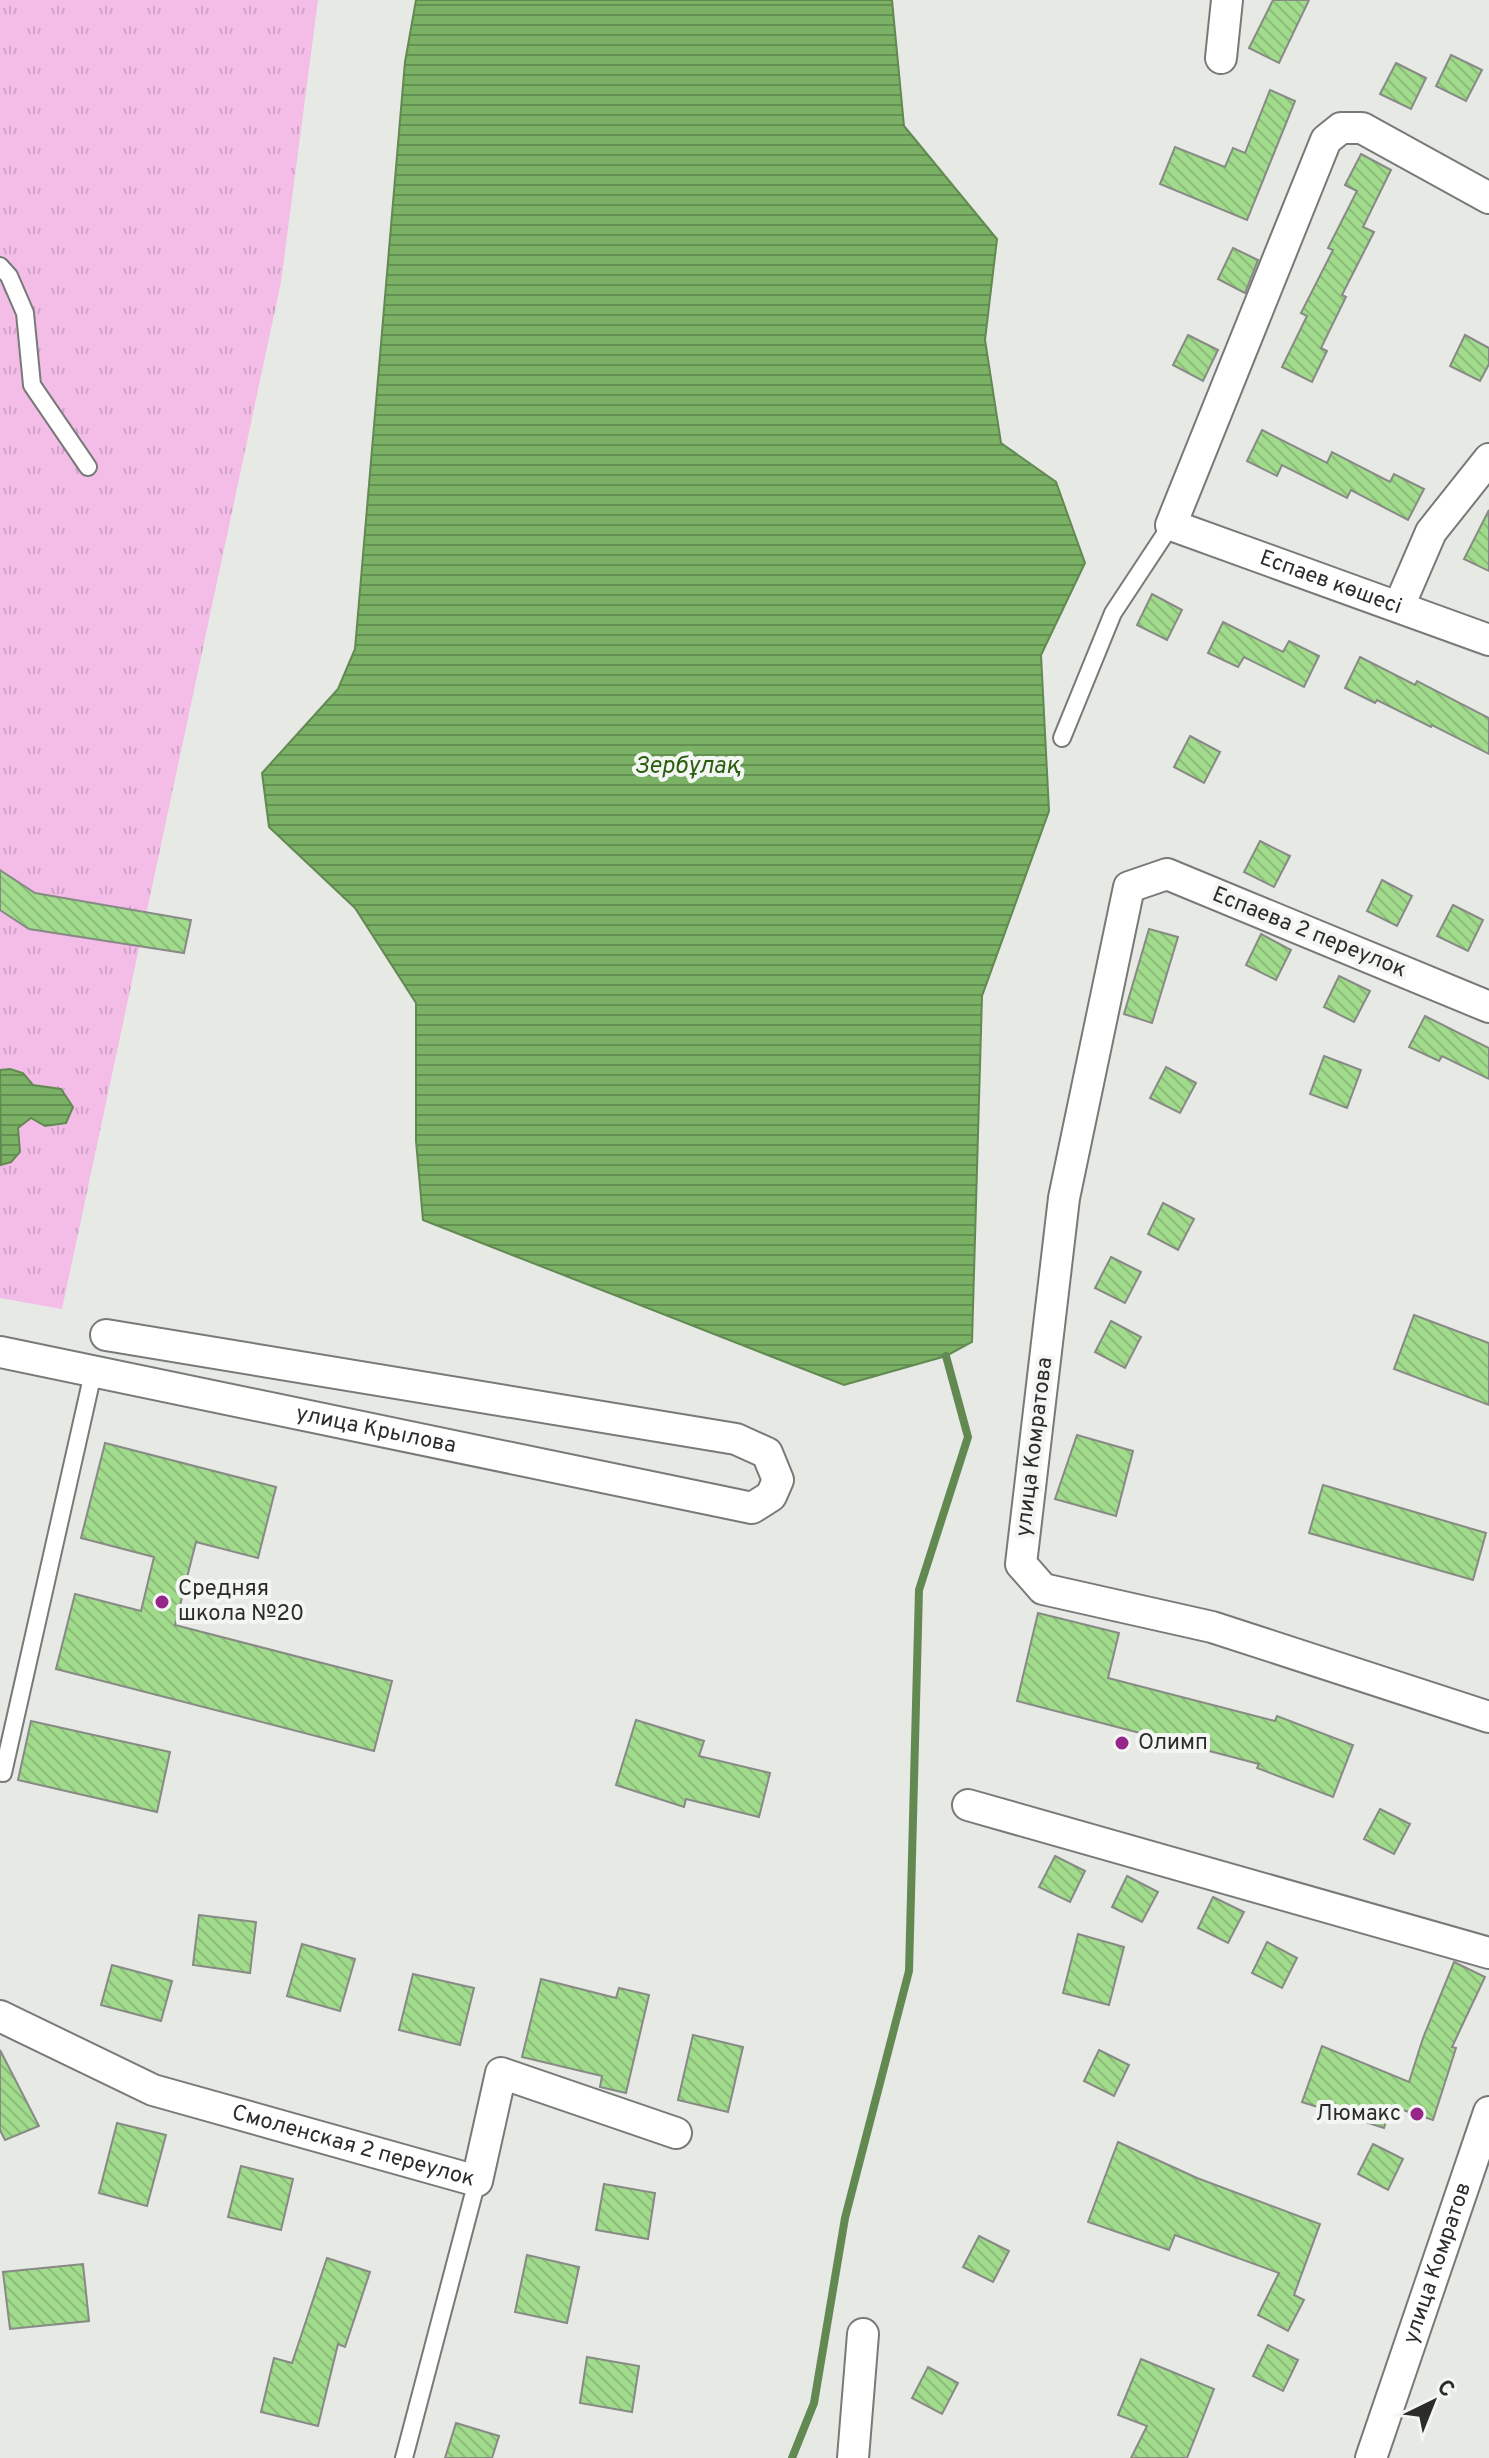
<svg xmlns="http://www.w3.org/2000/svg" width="1489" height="2458" viewBox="0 0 1489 2458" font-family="Overpass,sans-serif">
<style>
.grass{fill:url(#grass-tufts)}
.water{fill:url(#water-rules);stroke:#638953;stroke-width:2}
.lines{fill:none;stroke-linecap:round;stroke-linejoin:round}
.stream{stroke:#638953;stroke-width:8}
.building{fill:url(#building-back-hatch);stroke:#878a85;stroke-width:2}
.lane-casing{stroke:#777a76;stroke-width:20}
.street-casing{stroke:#777a76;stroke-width:34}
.lane{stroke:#fff;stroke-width:16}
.street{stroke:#fff;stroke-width:30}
.poi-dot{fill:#962788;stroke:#f3f6f2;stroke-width:3}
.labels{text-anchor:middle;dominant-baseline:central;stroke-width:8;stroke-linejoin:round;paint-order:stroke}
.street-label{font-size:22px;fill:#2c2d2b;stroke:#f3f6f2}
.poi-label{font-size:22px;fill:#2c2d2b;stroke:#f3f6f2;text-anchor:start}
.water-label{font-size:24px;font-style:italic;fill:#2b5f10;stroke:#f3f6f2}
</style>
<defs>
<pattern id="grass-tufts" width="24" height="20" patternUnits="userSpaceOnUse" patternTransform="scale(2)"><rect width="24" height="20" fill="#f3bde8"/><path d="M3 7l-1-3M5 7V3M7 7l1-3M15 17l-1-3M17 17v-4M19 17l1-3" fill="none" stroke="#d0a3c7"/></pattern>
<pattern id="water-rules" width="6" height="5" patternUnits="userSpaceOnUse" patternTransform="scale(2)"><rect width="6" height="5" fill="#7ab164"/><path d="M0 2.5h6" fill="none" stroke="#649053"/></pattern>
<pattern id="building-back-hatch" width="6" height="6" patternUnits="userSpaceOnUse" patternTransform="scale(2)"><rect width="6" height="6" fill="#a1db8c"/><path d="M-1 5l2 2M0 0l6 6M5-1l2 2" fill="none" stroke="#8bbc79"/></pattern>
</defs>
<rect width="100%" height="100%" fill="#e6e9e4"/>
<!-- grass -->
<path class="grass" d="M0 0H318L281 282 62 1309 0 1298Z"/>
<!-- water -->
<g class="water">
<path d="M416 0H892L904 126 997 239 985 340 1001 443 1056 482 1085 563 1041 655 1049 811 982 996 972 1342 946 1356 844 1385 423 1220 416 1141V1003L355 908 269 827 262 773 338 689 355 649 405 62Z"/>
<path d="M10 1069 23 1073 33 1085 61 1089 73 1107 66 1123 45 1126 31 1118 18 1128 20 1152 11 1162 1 1165 0 1070Z"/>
</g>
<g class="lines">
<!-- stream -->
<path class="stream" d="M792 2458 814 2403 845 2218 909 1971 919 1590 968 1437 946 1356"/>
</g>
<!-- building -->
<g class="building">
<path d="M1273 0H1309L1279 63 1249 48Z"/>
<path d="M1451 55 1482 70 1466 101 1436 86Z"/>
<path d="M1396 63 1426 78 1411 109 1380 94Z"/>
<path d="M1270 90 1295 101 1247 220 1160 184 1175 147 1225 167 1233 148 1245 153Z"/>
<path d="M1361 154 1391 170 1363 227 1374 232 1342 295 1346 297 1321 348 1327 351 1312 382 1282 367 1307 316 1301 313 1333 250 1328 248 1357 191 1345 185Z"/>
<path d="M1233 248 1258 260 1245 293 1218 279Z"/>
<path d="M1188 335 1218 350 1203 381 1173 365Z"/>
<path d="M1465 335 1489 348V364L1480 381 1450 366Z"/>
<path d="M1262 430 1327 463 1332 452 1390 482 1394 474 1424 489 1408 520 1351 490 1347 498 1282 465 1277 476 1247 461Z"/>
<path d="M1489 510V571L1464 559Z"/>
<path d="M1152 594 1182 610 1167 640 1137 625Z"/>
<path d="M1223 622 1283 652 1289 641 1319 656 1304 687 1244 657 1238 667 1208 653Z"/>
<path d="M1360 657 1415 685 1417 681 1489 718V754L1432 725 1431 727 1377 700 1375 703 1345 688Z"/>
<path d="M1190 736 1220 752 1204 783 1174 767Z"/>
<path d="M1260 841 1290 856 1274 887 1244 872Z"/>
<path d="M0 870 35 893 191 920 184 953 29 929 0 910Z"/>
<path d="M1382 880 1412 896 1397 926 1367 911Z"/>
<path d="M1453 905 1483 920 1468 951 1437 936Z"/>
<path d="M1149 929 1178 937 1152 1023 1124 1014Z"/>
<path d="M1261 934 1291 950 1276 980 1246 965Z"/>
<path d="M1339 976 1370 991 1354 1022 1324 1007Z"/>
<path d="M1425 1016 1489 1048V1079L1442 1056 1439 1061 1409 1047Z"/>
<path d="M1324 1056 1361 1070 1347 1108 1310 1094Z"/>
<path d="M1166 1067 1196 1083 1180 1113 1150 1098Z"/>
<path d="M1163 1203 1194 1219 1178 1250 1148 1234Z"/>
<path d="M1111 1257 1141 1272 1125 1303 1095 1288Z"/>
<path d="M1414 1315 1489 1343V1405L1394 1369Z"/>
<path d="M1111 1321 1141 1337 1125 1368 1095 1352Z"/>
<path d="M1077 1435 1133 1451 1116 1516 1055 1499Z"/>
<path d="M105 1443 276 1487 258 1558 196 1542 175 1625 392 1681 374 1751 56 1669 75 1594 141 1611 154 1557 81 1538Z"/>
<path d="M1323 1485 1486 1533 1473 1580 1309 1533Z"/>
<path d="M1038 1613 1119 1633 1108 1678 1275 1721 1277 1716 1353 1745 1333 1797 1257 1768 1259 1764 1017 1701Z"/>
<path d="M636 1720 704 1741 699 1756 770 1773 759 1817 686 1799 684 1807 616 1785Z"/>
<path d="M31 1721 170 1752 157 1812 18 1780Z"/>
<path d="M1380 1809 1410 1824 1394 1854 1364 1839Z"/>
<path d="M1055 1856 1085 1871 1070 1902 1039 1887Z"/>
<path d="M1127 1876 1158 1892 1142 1922 1112 1907Z"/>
<path d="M1213 1897 1244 1912 1228 1943 1198 1928Z"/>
<path d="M199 1915 256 1922 250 1973 193 1965Z"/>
<path d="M1078 1934 1124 1947 1109 2005 1063 1993Z"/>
<path d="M1267 1942 1297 1958 1282 1988 1252 1973Z"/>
<path d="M302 1944 355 1959 340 2011 287 1996Z"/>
<path d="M1454 1962 1485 1977 1452 2047 1456 2048 1433 2120 1391 2106 1384 2128 1302 2102 1322 2046 1409 2082 1423 2038Z"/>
<path d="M112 1965 172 1981 161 2021 101 2005Z"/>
<path d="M413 1974 474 1988 460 2045 399 2030Z"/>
<path d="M541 1979 616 1998 619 1988 649 1995 626 2093 600 2087 602 2076 522 2057Z"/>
<path d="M693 2035 743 2047 728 2112 678 2100Z"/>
<path d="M0 2050 39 2126 5 2140 0 2130Z"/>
<path d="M1099 2050 1129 2065 1114 2096 1084 2081Z"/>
<path d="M117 2123 166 2135 147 2206 99 2193Z"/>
<path d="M1118 2142 1197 2178 1320 2224 1294 2295 1304 2300 1288 2331 1258 2315 1279 2273 1175 2235 1169 2250 1088 2222Z"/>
<path d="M1373 2144 1403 2159 1388 2190 1358 2174Z"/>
<path d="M241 2166 293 2179 281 2230 228 2217Z"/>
<path d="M604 2184 655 2193 648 2239 596 2230Z"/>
<path d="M979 2236 1009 2251 993 2282 963 2267Z"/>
<path d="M527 2255 579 2267 567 2323 515 2312Z"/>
<path d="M327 2258 370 2272 345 2347 338 2344 318 2426 261 2412 274 2358 292 2363Z"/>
<path d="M83 2264 89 2321 10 2329 3 2272Z"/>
<path d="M1268 2345 1298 2360 1283 2391 1253 2376Z"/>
<path d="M587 2357 639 2366 632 2412 580 2403Z"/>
<path d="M1141 2359 1214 2389 1187 2458H1131L1147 2426 1118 2415Z"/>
<path d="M928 2367 958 2383 942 2414 912 2398Z"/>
<path d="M456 2423 499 2436 492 2458H445Z"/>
</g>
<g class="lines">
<defs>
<g id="lane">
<path d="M0 266 9 276 25 313 32 385 88 467"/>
<path d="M1062 738 1113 613 1171 525"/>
<path d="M3 1773 93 1373"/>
<path d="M404 2458 477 2181"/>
</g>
<g id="street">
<path d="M1221 58 1227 0"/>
<path id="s1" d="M1489 198 1362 128H1341L1326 140 1171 525 1489 640"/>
<path d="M1399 606 1431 532 1489 459"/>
<path d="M1489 1007 1167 874 1129 887 1064 1198 1021 1564 1043 1589 1212 1627 1489 1717"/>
<path id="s2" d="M0 1352 752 1508 771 1496 778 1480 767 1453 736 1439 106 1335"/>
<path d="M968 1805 1489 1953"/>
<path id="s3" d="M0 2016 153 2090 477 2181 501 2073 676 2133"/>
<path d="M853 2458 863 2334"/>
<path id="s4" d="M1371 2458 1489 2112"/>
</g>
</defs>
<!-- lane casing -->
<use href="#lane" class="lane-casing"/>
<!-- street casing -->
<use href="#street" class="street-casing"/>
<!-- lane -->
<use href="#lane" class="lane"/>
<!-- street -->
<use href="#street" class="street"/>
</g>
<!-- markers -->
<g class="poi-dot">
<circle cx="162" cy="1602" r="8"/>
<circle cx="1122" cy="1743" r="8"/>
<circle cx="1417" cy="2114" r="8"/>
</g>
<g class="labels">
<!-- street labels -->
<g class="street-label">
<text stroke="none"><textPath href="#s1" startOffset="770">Еспаев көшесі</textPath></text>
<text transform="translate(1309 933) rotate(22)">Еспаева 2 переулок</text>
<text stroke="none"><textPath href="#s2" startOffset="384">улица Крылова</textPath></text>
<text transform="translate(1035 1447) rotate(-83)">улица Комратова</text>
<text stroke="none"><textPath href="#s3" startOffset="378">Смоленская 2 переулок</textPath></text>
<text stroke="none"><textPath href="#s4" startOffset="206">улица Комратов</textPath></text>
</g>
<!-- poi labels -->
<g class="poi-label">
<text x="178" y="1589">Средняя<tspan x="178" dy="25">школа №20</tspan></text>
<text x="1138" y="1743">Олимп</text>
<text x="1401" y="2114" text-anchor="end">Люмакс</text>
</g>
<!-- water labels -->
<g class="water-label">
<text x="688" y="767">Зербұлақ</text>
</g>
</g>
<!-- north arrow -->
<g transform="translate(1433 2402) rotate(43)" stroke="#f3f6f2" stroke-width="6" paint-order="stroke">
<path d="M0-6L14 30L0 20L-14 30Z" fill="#2c2d2b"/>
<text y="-12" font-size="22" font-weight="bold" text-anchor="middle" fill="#2c2d2b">С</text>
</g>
</svg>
